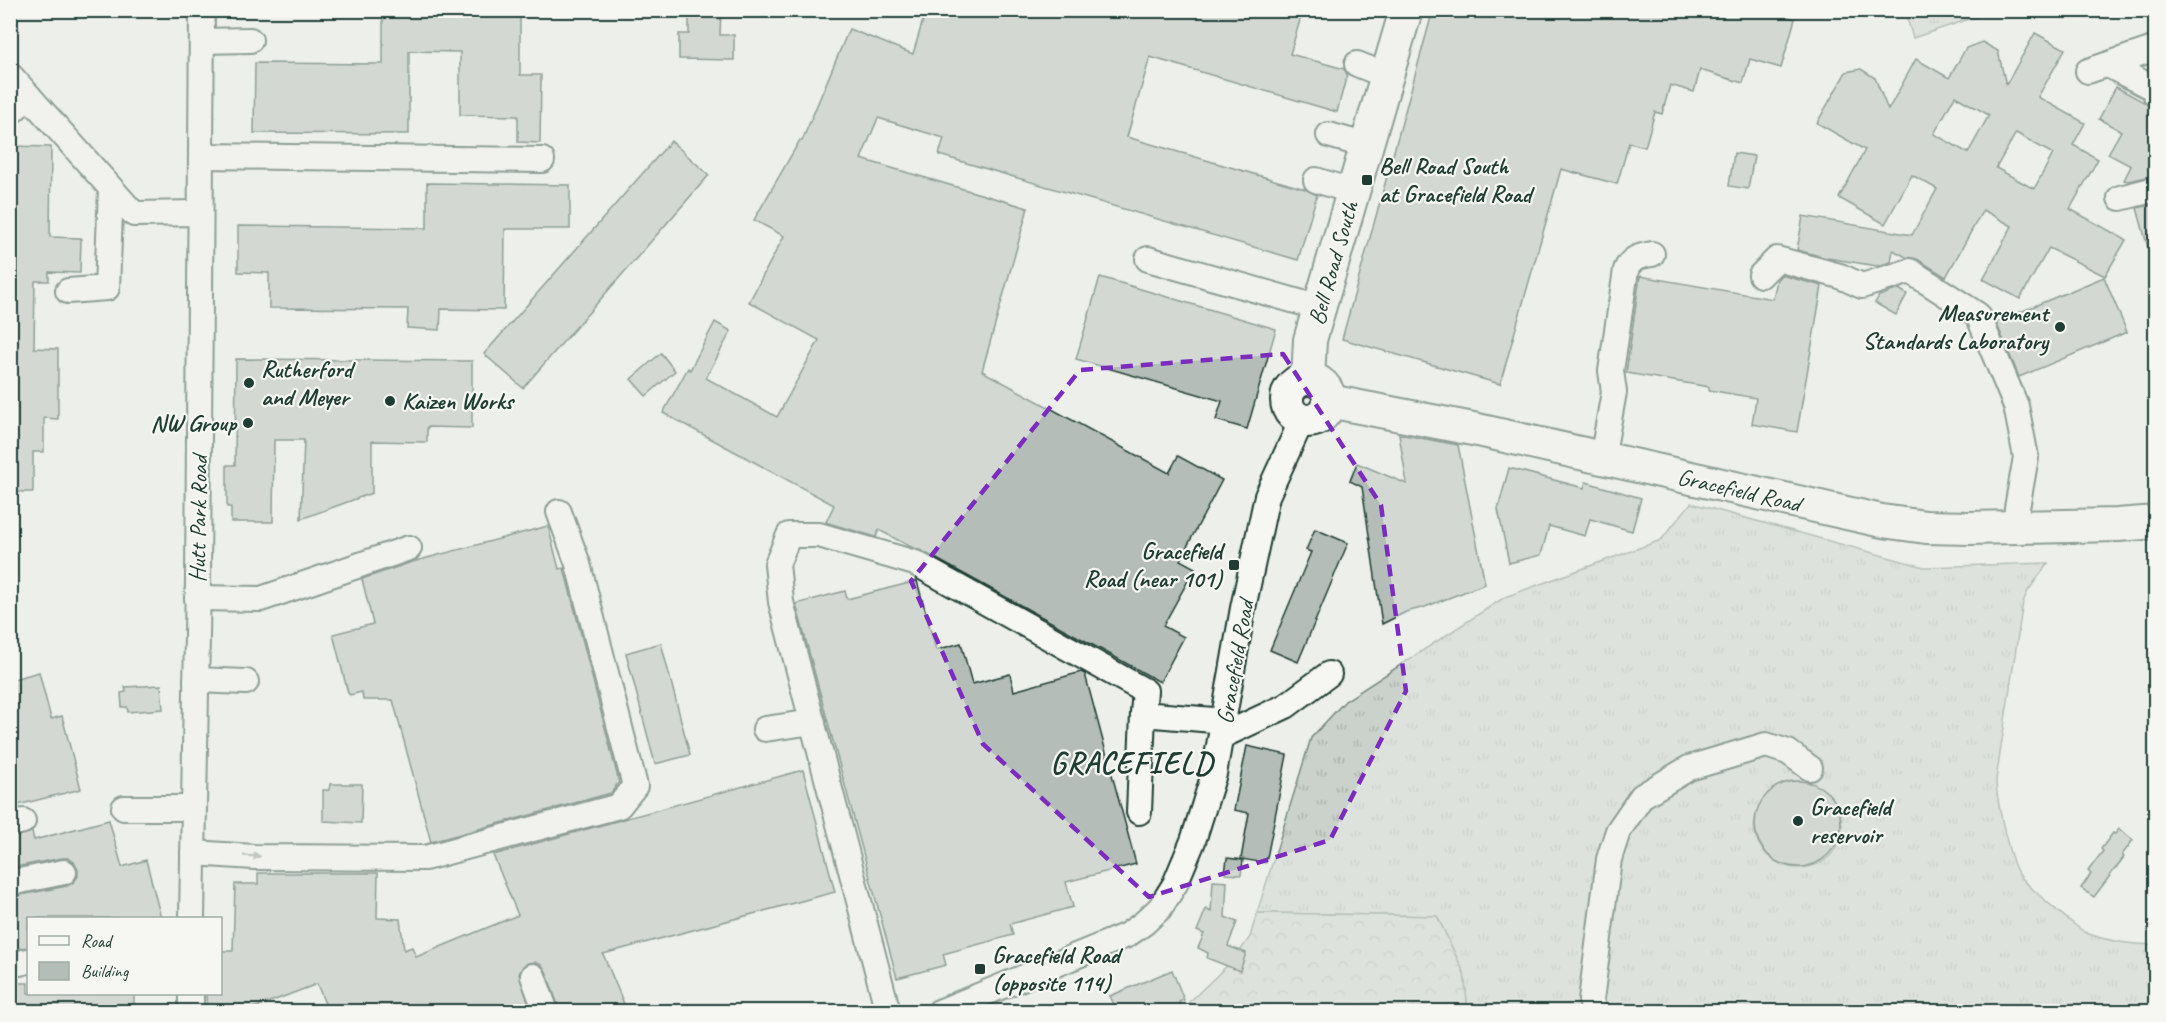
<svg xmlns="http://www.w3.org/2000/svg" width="2166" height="1022" viewBox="0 0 2166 1022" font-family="Caveat,sans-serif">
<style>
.grass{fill:url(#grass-tufts);stroke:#758880;stroke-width:1.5;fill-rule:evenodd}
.forest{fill:url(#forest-crowns);stroke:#758880;stroke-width:1.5}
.building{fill:#b4bdb8;stroke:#1f3d34;stroke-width:1.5;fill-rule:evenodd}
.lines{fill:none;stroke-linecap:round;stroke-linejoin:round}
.minor-casing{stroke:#1f3d34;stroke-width:28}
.major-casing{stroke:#1f3d34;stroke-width:36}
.minor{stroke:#f6f6f2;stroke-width:24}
.major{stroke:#f6f6f2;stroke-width:32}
.oneway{fill:#8a9a93}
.marked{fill:none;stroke:#7b2cbf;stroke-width:4.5;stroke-dasharray:12 8;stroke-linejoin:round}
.poi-dot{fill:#1f3d34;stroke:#f6f6f2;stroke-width:2}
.labels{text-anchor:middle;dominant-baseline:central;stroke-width:4.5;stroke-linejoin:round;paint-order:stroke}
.poi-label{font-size:24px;font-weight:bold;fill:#1f3d34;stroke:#f6f6f2;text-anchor:start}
.street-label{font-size:24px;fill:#1f3d34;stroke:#f6f6f2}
.district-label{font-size:30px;font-weight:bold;letter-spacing:1.5px;fill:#1f3d34;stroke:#f6f6f2}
</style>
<defs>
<pattern id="grass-tufts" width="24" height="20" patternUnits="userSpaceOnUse" patternTransform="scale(1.5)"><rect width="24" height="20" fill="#cbd2cc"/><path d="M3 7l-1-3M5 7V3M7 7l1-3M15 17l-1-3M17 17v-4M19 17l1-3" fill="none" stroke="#aeb5b0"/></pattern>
<pattern id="forest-crowns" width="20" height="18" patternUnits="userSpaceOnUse" patternTransform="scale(1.5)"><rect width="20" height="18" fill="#cbd2cc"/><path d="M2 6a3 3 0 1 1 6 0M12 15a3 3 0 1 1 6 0" fill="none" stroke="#aeb5b0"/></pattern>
</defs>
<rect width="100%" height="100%" fill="#edefea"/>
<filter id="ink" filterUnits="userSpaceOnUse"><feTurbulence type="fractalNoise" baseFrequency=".0167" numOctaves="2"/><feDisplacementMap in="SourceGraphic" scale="12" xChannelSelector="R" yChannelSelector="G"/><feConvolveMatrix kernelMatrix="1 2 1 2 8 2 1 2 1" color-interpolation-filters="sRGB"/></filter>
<g filter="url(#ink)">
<!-- grass -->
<g class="grass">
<path d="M1894 11V10L1985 11 1978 16 1913 38 1906 15 1896 18Z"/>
<path d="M1691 503 1924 567 2048 563 2028 591 2023 602 1996 780C1996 797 2009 859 2018 873 2028 888 2068 920 2084 932 2101 940 2137 946 2155 944V1011H1468L1464 973 1437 916 1257 913 1311 738 1345 701 1505 597 1661 540ZM1794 781C1855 782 1858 864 1801 868 1788 869 1776 863 1767 855 1740 827 1760 788 1794 781Z"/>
</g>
<!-- forest -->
<path class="forest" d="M1257 913 1437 916 1464 973 1468 1011 1179 1012 1235 958 1250 937Z"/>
<!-- building -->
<g class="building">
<path d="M383 10H520V75H541L540 143 518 142V116L460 115V52L409 51V134L254 133 255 63 383 64Z"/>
<path d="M689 10H721L720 35H734V60L679 59V34H689Z"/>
<path d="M926 10H1303L1290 54 1344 69 1347 74 1337 112 1150 57 1127 137 1305 189 1317 195 1298 260 939 155 944 138 878 118 861 159 1028 208 982 371 1169 473 1178 456 1222 480 1180 560 1195 568 1163 626 1184 637 1160 682 922 551 911 547 879 530 876 537 828 523 826 522 834 505 663 413 688 368 690 370 715 322 731 331 706 378 777 417 819 340 749 302 784 236 754 220 800 140 802 141 849 29 913 54Z"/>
<path d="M1433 10H1765L1795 19 1781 68 1750 59 1743 83 1700 70 1694 92 1670 85 1662 114 1655 112 1645 147 1629 143 1617 184 1561 169 1500 384 1342 339Z"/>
<path d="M2035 33 2065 49 2038 97 2085 123 2073 145 2098 159 2070 209 2126 240 2105 276 2049 248 2020 299 1983 279 2012 226 1983 210 1946 277 1917 259 1906 257 1893 250 1891 262 1877 266 1827 258 1797 250 1803 216 1912 235 1937 189 1912 175 1885 224 1839 198 1865 150 1817 123 1846 72 1861 69 1875 78 1888 110 1916 59 1949 78 1966 48 1982 42 1998 51 2006 85ZM1955 96 1989 115 1968 153 1934 134ZM2016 133 2053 154 2034 189 1996 168Z"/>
<path d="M2116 87 2144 102 2151 108 2147 115 2155 120 2156 175 2128 181 2124 180 2131 166 2108 154 2121 131 2099 119Z"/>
<path d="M671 141 709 175 523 388 484 354Z"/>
<path d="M10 146 51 147 50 237 81 238 80 273 49 272V281H35L34 348 58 349V419L44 418V452H33V492H10Z"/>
<path d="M1734 153 1754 156 1748 189 1729 186Z"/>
<path d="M427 183 570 185V229H505L504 310 441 309 440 330 407 328 408 309 269 308V273L238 272V226L427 228Z"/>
<path d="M2156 204V258L2151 259 2137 208Z"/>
<path d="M1781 275 1822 286 1797 432 1752 424 1756 398 1709 390V387L1626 373 1640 276 1773 299 1777 280Z"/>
<path d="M1100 277 1276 329 1247 429 1216 420 1222 401 1076 359Z"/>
<path d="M2104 277 2127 332 2019 377 1996 322Z"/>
<path d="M1899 289 1907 294 1896 315 1875 303 1879 296Z"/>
<path d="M661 353 675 371 646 396 631 379Z"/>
<path d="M236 359 472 361V428L427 427V442L372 441V493L301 519 304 440H274L273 522H231V507H227V465H235Z"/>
<path d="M1399 434 1458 445 1485 584 1425 607 1406 612 1382 624 1362 487 1350 481 1357 463 1407 484Z"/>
<path d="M1509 468 1584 488 1586 482 1641 498 1632 531 1590 519 1585 536 1549 526 1541 555 1509 563 1498 509Z"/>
<path d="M548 526 559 569 564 568 619 782 611 793 431 842 393 700H363L362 692 350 695 348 693 333 634 373 624 362 579 412 562Z"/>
<path d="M1315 529 1348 543 1298 662 1270 650 1311 552 1306 550Z"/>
<path d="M917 581 936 650 961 643 972 684 1010 674 1014 691 1081 672 1085 674 1136 864 1066 882 1073 907 1010 924 1013 935 943 954 946 965 897 978 796 604 845 591 847 599Z"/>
<path d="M661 643 690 755 655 764 626 653Z"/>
<path d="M39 672 51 719 62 716 81 789 10 807V680Z"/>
<path d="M161 685 163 709 128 712 127 707H122L121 693 126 692 125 687Z"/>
<path d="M1247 746 1287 755 1266 863 1241 859 1249 813 1234 810Z"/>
<path d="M803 770 835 892 603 954 627 1011H560L546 971 542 965 535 962 528 963 523 966 519 974 531 1011H328L317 984 246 1011H207L206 993H220V951H233L235 884H258V873H378L377 918 400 919 404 950 412 947 416 957 518 915 493 855Z"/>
<circle cx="1798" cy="824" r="43"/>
<path d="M330 784H362L361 823 323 821V790H329Z"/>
<path d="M109 820 122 867 146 860 161 918H28V947L10 950V897L67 886 74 882 78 876V870L74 862 68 858H62L10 868V838L32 832 34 840Z"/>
<path d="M2119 829 2133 840 2122 855 2124 857 2094 897 2081 888 2091 874 2088 871 2103 851 2101 849 2113 833 2115 834Z"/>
<path d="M1227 858 1243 860 1241 875 1225 874Z"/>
<path d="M1213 881 1227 882 1225 917 1237 922 1228 946 1246 953 1240 971 1207 958 1208 953 1198 948 1204 934 1197 931 1206 909 1211 912Z"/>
<path d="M1172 970 1184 1000 1179 1002 1183 1011H1117L1110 996Z"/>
<path d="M10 983H28V993H134V1011H10Z"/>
</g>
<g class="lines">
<defs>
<g id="minor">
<path d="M202 41 250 40"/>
<path d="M1357 64 1387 76"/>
<path d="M2108 65 2153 88 2156 95"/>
<path d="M2088 71 2156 48"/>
<path d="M10 75 134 214 200 213"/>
<path d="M10 113 29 96"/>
<path d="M1329 135 1367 146"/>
<path d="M201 156 542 160"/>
<path d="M1316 180 1354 192"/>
<path d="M2120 198 2156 189"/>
<path d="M1148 259 1320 308"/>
<path d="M1761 275 1777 259 1840 276 1862 286 1910 271 1978 315 2016 406 2026 457 2017 508 2016 527"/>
<path d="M68 291 107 288 111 189"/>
<path d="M1602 459 1614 392 1611 371 1626 270C1631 258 1639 256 1652 254"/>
<path d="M197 598 261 599 409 548"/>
<path d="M196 680 246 682"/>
<path d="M765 729 813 722"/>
<path d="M1222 736 1286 706 1329 674"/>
<path d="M124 808H194"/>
<path d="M1139 812 1143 714"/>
<path d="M10 824 23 821"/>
<path d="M193 853 254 857 425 858 619 806 635 786 578 564 559 512"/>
<path d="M10 883 64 872"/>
<path d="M192 918 198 579 202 10"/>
<path d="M10 965 28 961"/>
<path d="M533 976 546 1012"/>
<path d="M191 1012V994"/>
<path d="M888 1012 781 602 777 564 789 535H819L915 563 1145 691 1143 714 1225 721"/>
<path d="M939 1012 1127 935 1144 923 1160 908 1175 884 1193 841 1214 774 1243 608 1267 496 1302 420"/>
<path d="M1594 1012 1591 1000 1609 859 1618 831 1642 796 1689 768 1766 745 1788 752 1810 768"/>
</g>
<g id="major">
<path d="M1308 379 1310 340 1406 10"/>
<circle cx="1308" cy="400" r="21"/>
<path d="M1329 401 1478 430 1882 521 1926 527 1969 528 2118 525 2156 522"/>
</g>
</defs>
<!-- minor casing -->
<use href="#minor" class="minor-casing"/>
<!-- major casing -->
<use href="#major" class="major-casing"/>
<!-- minor -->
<use href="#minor" class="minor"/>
<!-- major -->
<use href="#major" class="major"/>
</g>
<!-- one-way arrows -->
<defs><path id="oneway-solid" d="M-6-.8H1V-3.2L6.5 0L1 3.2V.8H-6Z" transform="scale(1.5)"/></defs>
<use class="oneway" href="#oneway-solid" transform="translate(252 856) rotate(3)"/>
</g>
<!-- marked area -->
<path d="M0 0H2166V1022H0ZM1283 354 1381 505 1406 691 1330 840 1149 897 983 744 911 581 1080 370Z" fill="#edefea" fill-opacity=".55" fill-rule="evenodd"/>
<path class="marked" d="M1283 354 1381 505 1406 691 1330 840 1149 897 983 744 911 581 1080 370Z"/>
<!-- markers -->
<g class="poi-dot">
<rect x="1361" y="174" width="12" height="12" rx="3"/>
<circle cx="2060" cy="327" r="6"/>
<circle cx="249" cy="383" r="6"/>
<circle cx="390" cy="401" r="6"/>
<circle cx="248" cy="423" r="6"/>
<rect x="1228" y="559" width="12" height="12" rx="3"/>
<circle cx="1798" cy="821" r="6"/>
<rect x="974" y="963" width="12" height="12" rx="3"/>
</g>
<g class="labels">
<!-- poi labels -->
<g class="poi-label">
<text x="1379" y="166">Bell Road South<tspan x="1379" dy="28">at Gracefield Road</tspan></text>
<text x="2048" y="313" text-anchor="end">Measurement<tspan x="2048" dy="28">Standards Laboratory</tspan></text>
<text x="261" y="369">Rutherford<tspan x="261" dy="28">and Meyer</tspan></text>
<text x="402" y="401">Kaizen Works</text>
<text x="236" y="423" text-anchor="end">NW Group</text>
<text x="1222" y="551" text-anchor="end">Gracefield<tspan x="1222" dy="28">Road (near 101)</tspan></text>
<text x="1810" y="807">Gracefield<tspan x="1810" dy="28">reservoir</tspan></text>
<text x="992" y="955">Gracefield Road<tspan x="992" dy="28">(opposite 114)</tspan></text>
</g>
<!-- street labels -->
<g class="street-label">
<text transform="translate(1333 263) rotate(-74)">Bell Road South</text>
<text transform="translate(1739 490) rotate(13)">Gracefield Road</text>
<text transform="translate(198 519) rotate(-89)">Hutt Park Road</text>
<text transform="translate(1235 662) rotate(-80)">Gracefield Road</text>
</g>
<!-- district labels -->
<g class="district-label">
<text x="1132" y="763">GRACEFIELD</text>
</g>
</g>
<!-- margin -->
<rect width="2166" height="1022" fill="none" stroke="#f6f6f2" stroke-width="36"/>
<rect x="18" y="18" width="2130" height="986" fill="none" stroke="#1f3d34" stroke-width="2" filter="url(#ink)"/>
<!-- legend -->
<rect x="27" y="917" width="195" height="78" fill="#f6f6f2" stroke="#a0aca6" stroke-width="1.5"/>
<rect x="39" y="936" width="30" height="9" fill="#f6f6f2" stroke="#a0aca6" stroke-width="1.5"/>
<text x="81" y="947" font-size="18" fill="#1f3d34">Road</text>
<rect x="39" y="962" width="30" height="18" fill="#b4bdb8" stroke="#a0aca6" stroke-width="1.5"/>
<text x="81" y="977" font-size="18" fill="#1f3d34">Building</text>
</svg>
